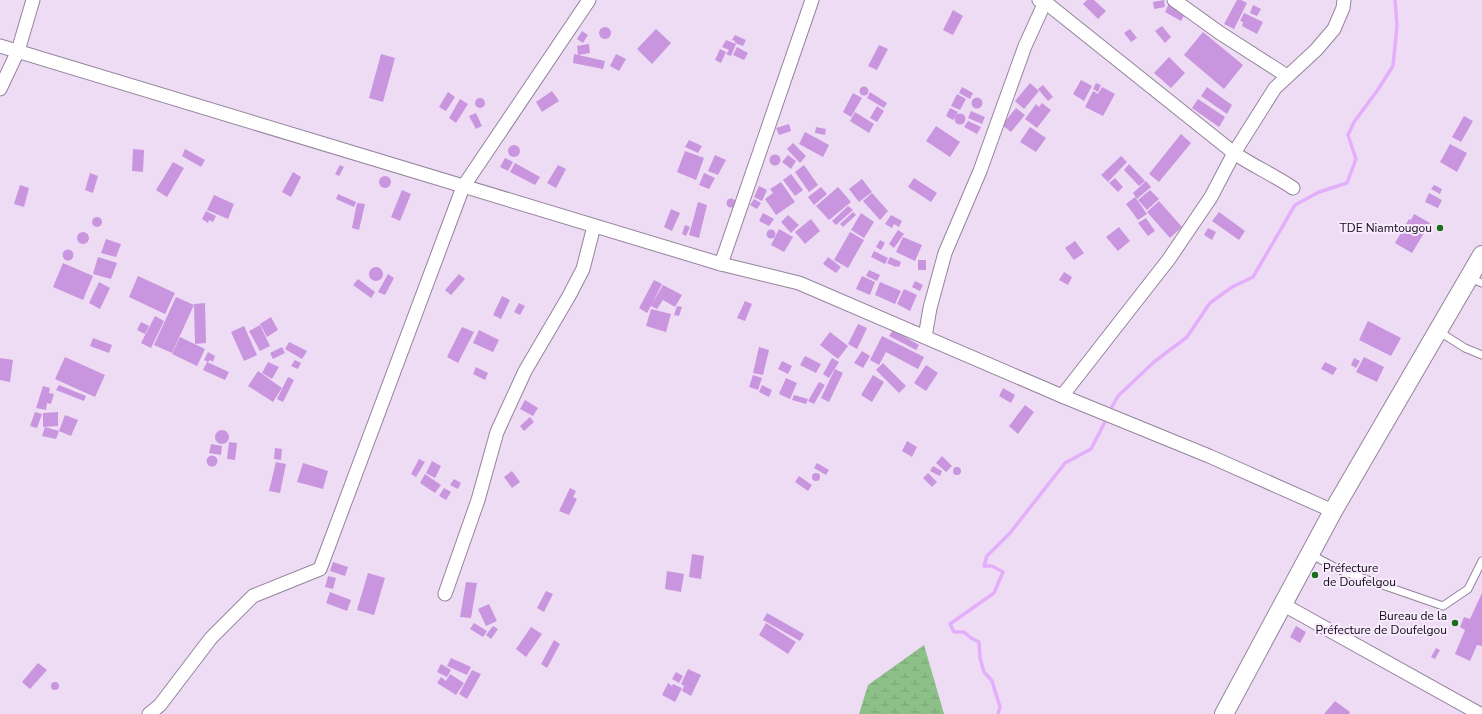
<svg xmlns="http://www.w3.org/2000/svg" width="1482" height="714" viewBox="0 0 1482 714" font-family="'Nunito Sans',sans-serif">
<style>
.wetland{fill:url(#wetland-marsh)}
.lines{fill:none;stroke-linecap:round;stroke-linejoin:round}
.stream{stroke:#e4affa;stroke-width:3.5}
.building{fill:#c995de}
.service-casing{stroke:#94849b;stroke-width:9}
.minor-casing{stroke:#94849b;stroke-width:15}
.secondary-casing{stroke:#94849b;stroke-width:20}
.service{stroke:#fff;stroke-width:7}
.minor{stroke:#fff;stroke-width:13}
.secondary{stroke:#fff;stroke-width:18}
.poi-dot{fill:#1a6e16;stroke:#f9ebff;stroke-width:1.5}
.labels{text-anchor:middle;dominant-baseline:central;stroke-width:4;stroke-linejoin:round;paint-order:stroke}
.poi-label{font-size:12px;fill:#100b13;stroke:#f9ebff;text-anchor:end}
</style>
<defs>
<pattern id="wetland-marsh" width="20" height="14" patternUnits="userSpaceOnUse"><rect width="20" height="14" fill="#8dc088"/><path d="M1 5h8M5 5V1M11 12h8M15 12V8" fill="none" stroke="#79a474"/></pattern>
</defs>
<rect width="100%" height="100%" fill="#eedcf5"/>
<!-- wetland -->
<path class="wetland" d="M924 645 944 714H859L868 685Z"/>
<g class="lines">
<!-- stream -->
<g class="stream">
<path d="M1109 412 1118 396 1154 362 1187 337 1210 303 1232 287 1253 277 1295 205 1319 192 1347 183 1356 159 1348 135 1354 122 1377 91 1393 66 1397 26 1395 0"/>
<path d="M998 714 1000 707 992 681 984 672 980 658 979 642 971 638 964 632H954L950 624 994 593 1003 572 992 566H984L987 556 1010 533 1065 463 1091 449 1107 418"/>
</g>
</g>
<!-- building -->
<g class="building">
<path d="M1087 0H1094L1106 11 1098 19 1083 4Z"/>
<path d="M1164 0 1165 7 1154 9 1153 2Z"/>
<path d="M1237 0H1241L1247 3 1234 29 1224 24Z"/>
<path d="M1169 3 1186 12 1181 21 1165 12Z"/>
<path d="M1253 5 1261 9 1257 16 1250 13Z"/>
<path d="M953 10 963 16 953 35 943 30Z"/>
<path d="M1244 13 1263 22 1257 34 1242 26 1243 22 1240 21Z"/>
<path d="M1162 26 1171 37 1165 43 1155 31Z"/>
<circle cx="605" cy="33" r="6"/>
<path d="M656 29 671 43 652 64 637 49Z"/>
<path d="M1130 29 1137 38 1131 42 1124 33Z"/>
<path d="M582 31 588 35 583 43 577 39Z"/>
<path d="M1203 32 1243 65 1224 89 1184 55Z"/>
<path d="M735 35 746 40 743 46 735 43V41L732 40Z"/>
<path d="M726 40 736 44 731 56 726 54 729 50 722 47Z"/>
<path d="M589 44 590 53 578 55 577 46Z"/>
<path d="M879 45 888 49 877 70 868 66Z"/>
<path d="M737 47 748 53 744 60 733 55Z"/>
<path d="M720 49 726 52 721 63 715 60Z"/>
<path d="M381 54 395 58 383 102 369 98Z"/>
<path d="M574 54 605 61 603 69 573 63Z"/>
<path d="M616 54 626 59 619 71 610 66Z"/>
<path d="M1169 57 1185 73 1171 88 1154 73Z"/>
<path d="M1081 80 1092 86 1084 101 1073 94Z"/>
<path d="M1030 83 1039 91 1024 109 1015 101Z"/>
<path d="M1096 83 1101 85 1098 92 1093 89Z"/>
<path d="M1043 85 1053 97 1048 101 1038 89Z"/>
<circle cx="864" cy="91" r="4.5"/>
<path d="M962 87 973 93 970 99 959 93Z"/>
<path d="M1102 87 1115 94 1103 116 1085 107 1093 91 1098 94Z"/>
<path d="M1207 87 1232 105 1227 114 1201 96Z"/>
<path d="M552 91 559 101 542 112 536 102Z"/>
<path d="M448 92 455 97 446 111 439 107Z"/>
<path d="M870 92 887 103 884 108 867 98Z"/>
<path d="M853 93 862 98 851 117 843 112Z"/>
<path d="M957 94 966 99 960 110 951 106Z"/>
<circle cx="977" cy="103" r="5.5"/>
<circle cx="480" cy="103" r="5"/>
<path d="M460 99 468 104 456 123 449 118Z"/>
<path d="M1198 99 1225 117 1219 127 1192 108Z"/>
<path d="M1042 103 1051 110 1037 128 1025 119 1036 104 1039 107Z"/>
<path d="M877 106 884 111 877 122 870 118Z"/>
<path d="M950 108 958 112 953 120 946 116Z"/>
<path d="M1016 108 1025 115 1011 132 1002 125Z"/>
<path d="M971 111 985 117 982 124 968 118Z"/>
<path d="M855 112 874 124 869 133 850 121Z"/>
<path d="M476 113 482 126 476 129 469 116Z"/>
<circle cx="960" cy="119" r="5.5"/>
<path d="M1464 116 1473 121 1461 142 1452 137Z"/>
<path d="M968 121 981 127 977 134 964 127Z"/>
<path d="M789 124 791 131 779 135 776 128Z"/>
<path d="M936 126 960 142 950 157 926 141Z"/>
<path d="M816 127 826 129 825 135 815 133Z"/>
<path d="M1030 127 1046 138 1036 152 1020 142Z"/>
<path d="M805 132 829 145 823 157 799 144Z"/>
<path d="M1181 134 1191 143 1159 182 1149 174Z"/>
<path d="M689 140 702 146 698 153 685 147Z"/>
<path d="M793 143 806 156 800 163 787 149Z"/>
<path d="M1450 144 1467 153 1457 172 1440 162Z"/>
<circle cx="514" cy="151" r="6"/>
<path d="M133 149 144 150 143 172 132 171Z"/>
<path d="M185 149 205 160 201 167 182 156Z"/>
<path d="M685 151 704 158 696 180 677 172Z"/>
<circle cx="775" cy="160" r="5.5"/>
<path d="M715 155 726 160 718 175 708 171Z"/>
<path d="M788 155 796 161 791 169 782 162Z"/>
<path d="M1121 156 1127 162 1108 182 1101 175Z"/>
<path d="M505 158 513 162 508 171 500 167Z"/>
<path d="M173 162 184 168 167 197 156 190Z"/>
<path d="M515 163 540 177 535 185 510 172Z"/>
<path d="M1129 164 1145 181 1139 186 1124 170Z"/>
<path d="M340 165 344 167 339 176 335 174Z"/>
<path d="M558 165 566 169 556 188 547 183Z"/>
<path d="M804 165 818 185 809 192 795 172Z"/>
<path d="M293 172 301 177 291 197 282 192Z"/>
<path d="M90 173 98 176 93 193 85 190Z"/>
<path d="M704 173 715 178 709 189 699 185Z"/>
<path d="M791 174 803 190 795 196 783 180Z"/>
<circle cx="385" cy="182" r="6"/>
<path d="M914 178 937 193 931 202 908 187Z"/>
<path d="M1115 178 1123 187 1118 192 1109 183Z"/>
<path d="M862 179 872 192 859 202 849 189Z"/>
<path d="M1146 181 1151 187 1137 199 1133 193Z"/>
<path d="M781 182 795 202 776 215 765 199 773 193 770 189Z"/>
<path d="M20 185 29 188 24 207 14 204Z"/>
<path d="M1434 185 1442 189 1440 194 1431 189Z"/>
<path d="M759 186 767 190 762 201 754 197Z"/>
<path d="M821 187 827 194 814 205 808 197Z"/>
<path d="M838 187 851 202 829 220 816 206Z"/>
<path d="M402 190 411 194 400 221 391 217Z"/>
<path d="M1150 190 1159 199 1147 210 1138 200Z"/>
<path d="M872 193 888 211 880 220 863 201Z"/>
<path d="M1429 193 1442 200 1438 208 1425 202Z"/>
<path d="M338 194 356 202 354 207 336 199Z"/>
<path d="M214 195 234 204 228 219 207 210Z"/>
<path d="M1135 197 1147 214 1138 220 1126 204Z"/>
<circle cx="731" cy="203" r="4.5"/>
<path d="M754 199 761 203 757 209 750 205Z"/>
<path d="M1159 201 1182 227 1170 238 1147 212Z"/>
<path d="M698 202 707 205 699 238 689 235Z"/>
<path d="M357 203 365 204 359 230 352 228Z"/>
<path d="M848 206 853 210 836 225 832 221Z"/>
<path d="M671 209 680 213 672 231 664 227Z"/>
<path d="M206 211 216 216 213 222 209 220 208 223 202 219Z"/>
<path d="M853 212 856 215 843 227 840 224Z"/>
<path d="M1219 212 1245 231 1239 240 1212 221Z"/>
<path d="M763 213 774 219 769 226 759 221Z"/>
<path d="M861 213 874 222 864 238 851 230Z"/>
<path d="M1414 214 1430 223 1412 253 1395 243 1409 219 1411 220Z"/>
<path d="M788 215 799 225 791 233 781 222Z"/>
<path d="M891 215 902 221 899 227 894 224 892 228 885 224Z"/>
<circle cx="97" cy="222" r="5"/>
<path d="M1146 218 1155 231 1148 236 1138 223Z"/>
<path d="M811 219 820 231 805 244 795 232Z"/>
<path d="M685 225 690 227 686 236 682 234Z"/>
<path d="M1119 227 1130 241 1118 251 1106 237Z"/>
<path d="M1208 228 1216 232 1212 240 1204 235Z"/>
<path d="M779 229 793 237 784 252 771 245Z"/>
<circle cx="771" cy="234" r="4.5"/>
<path d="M898 230 904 234 894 248 889 244Z"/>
<path d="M850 232 864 240 848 268 834 260Z"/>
<circle cx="83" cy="238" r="6"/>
<path d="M903 237 922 245 915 261 896 252Z"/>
<path d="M106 239 121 244 116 257 101 253Z"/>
<path d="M880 240 885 243 881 250 876 247Z"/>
<path d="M1075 241 1084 253 1074 260 1065 248Z"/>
<circle cx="68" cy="255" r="5.5"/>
<path d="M874 251 888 258 885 264 871 257Z"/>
<path d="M98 257 117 263 111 279 93 274Z"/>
<path d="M828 257 841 267 836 273 823 264Z"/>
<path d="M890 257 901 262 899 267 897 266 896 267 887 263Z"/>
<rect x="918" y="260" width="8" height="10"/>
<path d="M63 263 93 276 83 300 53 287Z"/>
<circle cx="376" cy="274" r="7"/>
<path d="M869 270 880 275 877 281 866 276Z"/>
<path d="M1064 272 1072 277 1068 285 1059 280Z"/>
<path d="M388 274 394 278 385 295 378 292Z"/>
<path d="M459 274 465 279 451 295 445 290Z"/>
<path d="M138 276 175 293 165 314 129 297Z"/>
<path d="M862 276 875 282 870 295 856 289Z"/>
<path d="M358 279 375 292 371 298 353 285Z"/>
<path d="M654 280 662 284 652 304 663 285 682 295 675 307 663 300 657 309 651 306 647 313 639 308Z"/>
<path d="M915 281 923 285 920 291 912 287Z"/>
<path d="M99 282 110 288 100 309 89 303Z"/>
<path d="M880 282 901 291 895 304 875 295Z"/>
<path d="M904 289 917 295 910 311 897 304Z"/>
<path d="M502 296 510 300 501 319 493 315Z"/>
<path d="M176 297 194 305 172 353 154 345Z"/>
<path d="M745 301 752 304 745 321 737 318Z"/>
<path d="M205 303 206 343 195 344 194 304Z"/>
<path d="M519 303 525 306 520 315 514 312Z"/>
<path d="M677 306 682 307 679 316 674 315Z"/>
<path d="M651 309 671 314 666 332 646 326Z"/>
<path d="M155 316 164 321 151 348 141 343Z"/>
<path d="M271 317 278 330 267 337 260 324Z"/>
<path d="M1368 321 1401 338 1391 356 1359 340Z"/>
<path d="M141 322 149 326 145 334 137 330Z"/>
<path d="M858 324 867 328 857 349 848 344Z"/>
<path d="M260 325 270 346 260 351 249 331Z"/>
<path d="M244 326 257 355 244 361 231 332Z"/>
<path d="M462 327 474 332 458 363 447 357Z"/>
<path d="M479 330 499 340 493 352 473 343Z"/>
<path d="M893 330 919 345 916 350 889 336Z"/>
<path d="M830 332 848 346 838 359 820 345Z"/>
<path d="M882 336 924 357 918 369 886 352 879 365 870 360Z"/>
<path d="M180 337 205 349 197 366 172 354Z"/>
<path d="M93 338 112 345 109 353 90 346Z"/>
<path d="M289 342 307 351 302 359 285 349Z"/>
<path d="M282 347 285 353 273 359 270 353Z"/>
<path d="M759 347 769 350 763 375 753 373Z"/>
<path d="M862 351 870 356 863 368 854 363Z"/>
<path d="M208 352 215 356 213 362 210 360 208 362 204 360Z"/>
<path d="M805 356 821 364 816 373 800 365Z"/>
<path d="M65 357 105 375 95 397 55 379Z"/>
<path d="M1364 357 1384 367 1377 382 1356 372Z"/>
<path d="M0 358 13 360 10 382 0 380Z"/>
<path d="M832 358 839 362 829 378 823 374Z"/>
<path d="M1354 358 1360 361 1356 368 1351 365Z"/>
<path d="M295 360 301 363 298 369 291 366Z"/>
<path d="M782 361 792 366 788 374 778 369Z"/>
<path d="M207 362 229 372 225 380 203 370Z"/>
<path d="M268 362 279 367 272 379 262 373Z"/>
<path d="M1325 362 1337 368 1333 375 1321 369Z"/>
<path d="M883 363 906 386 899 393 876 370Z"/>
<path d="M926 365 938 373 926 391 914 383Z"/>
<path d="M476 367 488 373 485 380 473 374Z"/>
<path d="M835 369 843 373 829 402 821 398Z"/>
<path d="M258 371 282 388 273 402 248 386Z"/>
<path d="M753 375 762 378 758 390 749 387Z"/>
<path d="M873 375 884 382 872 402 861 395Z"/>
<path d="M288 377 294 380 283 402 277 399Z"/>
<path d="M786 378 797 383 790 399 779 394Z"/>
<path d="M819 382 825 385 814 404 808 401Z"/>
<path d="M59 385 86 396 84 401 56 390Z"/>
<path d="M762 385 772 390 769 397 759 392Z"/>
<path d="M43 386 50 388 49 393 54 394 51 404 47 403 46 410 36 408Z"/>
<path d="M1003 388 1015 395 1011 403 999 396Z"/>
<path d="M794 395 808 399 806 404 792 400Z"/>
<path d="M525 400 538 408 533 416 520 409Z"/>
<path d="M1025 405 1034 412 1018 434 1009 426Z"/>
<path d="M35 412 42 414 37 428 30 426Z"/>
<path d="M58 412V426L43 427V413Z"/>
<path d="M65 415 78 420 71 436 59 431Z"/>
<path d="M530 417 534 422 524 431 520 426Z"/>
<path d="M45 427 59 431 56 439 42 436Z"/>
<circle cx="222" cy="437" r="7"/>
<path d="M907 441 917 447 912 457 902 451Z"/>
<path d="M229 442 237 443 235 460 227 459Z"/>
<path d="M211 444 222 446 221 455 209 453Z"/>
<path d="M275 448 282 449 281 460 274 459Z"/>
<circle cx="212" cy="461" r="5.5"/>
<path d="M942 456 952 466 946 472 936 463Z"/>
<path d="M419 459 425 462 416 477 411 474Z"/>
<path d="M432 461 441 466 435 478 426 473Z"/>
<path d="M276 462 286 464 280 493 269 491Z"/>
<path d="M303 463 328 471 323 489 297 482Z"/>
<path d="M817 463 829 470 826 475 814 468Z"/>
<path d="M933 466 942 471 940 476 930 471Z"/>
<circle cx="957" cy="471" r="4"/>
<path d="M512 471 520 482 512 488 504 477Z"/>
<circle cx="816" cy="477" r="4"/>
<path d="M928 473 937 482 932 487 923 478Z"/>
<path d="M425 474 441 485 435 493 420 483Z"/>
<path d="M799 476 812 485 808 491 795 482Z"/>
<path d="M454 479 461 483 458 489 450 485Z"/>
<path d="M444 488 451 492 446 500 439 496Z"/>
<path d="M570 488 576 491 573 497 577 499 569 515 559 511Z"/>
<path d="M692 554 704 556 701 579 689 577Z"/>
<path d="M333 562 348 567 345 576 330 571Z"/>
<path d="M667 571 684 574 681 592 665 589Z"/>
<path d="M368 573 385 578 374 615 357 610Z"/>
<path d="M328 576 336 578 333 589 325 587Z"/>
<path d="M466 582 477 583 471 618 460 617Z"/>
<path d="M546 591 553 594 544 612 537 608Z"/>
<path d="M330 592 351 600 347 611 326 603Z"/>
<path d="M1482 593V646L1477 645 1470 661 1455 654 1465 630 1460 627 1464 617 1470 619Z"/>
<path d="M489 604 497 621 486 626 478 609Z"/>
<path d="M767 613 804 634 800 641 763 620Z"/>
<path d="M474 623 487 631 483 637 470 629Z"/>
<path d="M766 623 796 642 788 654 759 635Z"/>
<path d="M493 626 498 629 491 639 486 635Z"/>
<path d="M1296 626 1306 632 1300 643 1290 637Z"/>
<path d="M531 627 542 634 526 657 516 649Z"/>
<path d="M554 640 560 644 547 668 541 664Z"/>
<path d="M1436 648 1440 650 1435 659 1431 657Z"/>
<path d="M451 658 471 667 467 675 447 666Z"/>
<path d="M38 663 47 670 30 689 22 682Z"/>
<path d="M441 664 451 670 447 677 437 672Z"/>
<path d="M688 669 701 675 691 696 682 691 684 686 681 684Z"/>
<path d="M472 670 481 674 467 699 459 694Z"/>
<path d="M676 672 683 676 679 683 672 679Z"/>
<path d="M450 674 464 683 456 695 437 683 441 677 446 681Z"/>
<circle cx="55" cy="686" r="4"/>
<path d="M668 683 672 686 673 684 682 688 675 702 662 695Z"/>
<path d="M1335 701 1350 712 1349 714H1324Z"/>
</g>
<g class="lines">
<defs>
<g id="service">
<path d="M1469 278 1482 283"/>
<path d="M1438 331 1465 348 1482 355"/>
<path d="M1310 554 1342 571 1443 606 1468 589 1482 561"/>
</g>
<g id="minor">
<path d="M1039 0 1045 2 1234 153 1211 197 1169 259 1062 396"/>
<path d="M1174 0 1220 33 1287 76"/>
<path d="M0 46 721 264 799 283 1062 396 1209 456 1333 511"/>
<path d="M0 89 18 51 33 0"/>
<path d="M1293 188C1274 175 1253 166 1234 153L1275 88 1316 50 1334 29 1343 8 1344 0"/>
<path d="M721 264 812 0"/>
<path d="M925 337 930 308 945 253 980 171 1025 46 1046 0"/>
<path d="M445 594 478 500 497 432 525 371 569 296 583 269 594 226"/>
<path d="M1284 605 1480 714"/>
<path d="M149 714 160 705 211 638 253 596 320 569 463 187 589 0"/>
</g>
<path id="secondary" d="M1224 714 1333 511 1482 255"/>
</defs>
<!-- service casing -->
<use href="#service" class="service-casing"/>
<!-- minor casing -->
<use href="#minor" class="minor-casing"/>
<!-- secondary casing -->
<use href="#secondary" class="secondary-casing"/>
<!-- service -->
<use href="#service" class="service"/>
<!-- minor -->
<use href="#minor" class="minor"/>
<!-- secondary -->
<use href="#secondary" class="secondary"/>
</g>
<!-- markers -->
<g class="poi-dot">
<circle cx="1440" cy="228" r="4"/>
<circle cx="1315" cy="575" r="4"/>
<circle cx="1455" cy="623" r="4"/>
</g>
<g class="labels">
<!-- poi labels -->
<g class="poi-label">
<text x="1432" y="228">TDE Niamtougou</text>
<text x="1323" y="568" text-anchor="start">Préfecture<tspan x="1323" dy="14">de Doufelgou</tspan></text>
<text x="1447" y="616">Bureau de la<tspan x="1447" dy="14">Préfecture de Doufelgou</tspan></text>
</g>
</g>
</svg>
